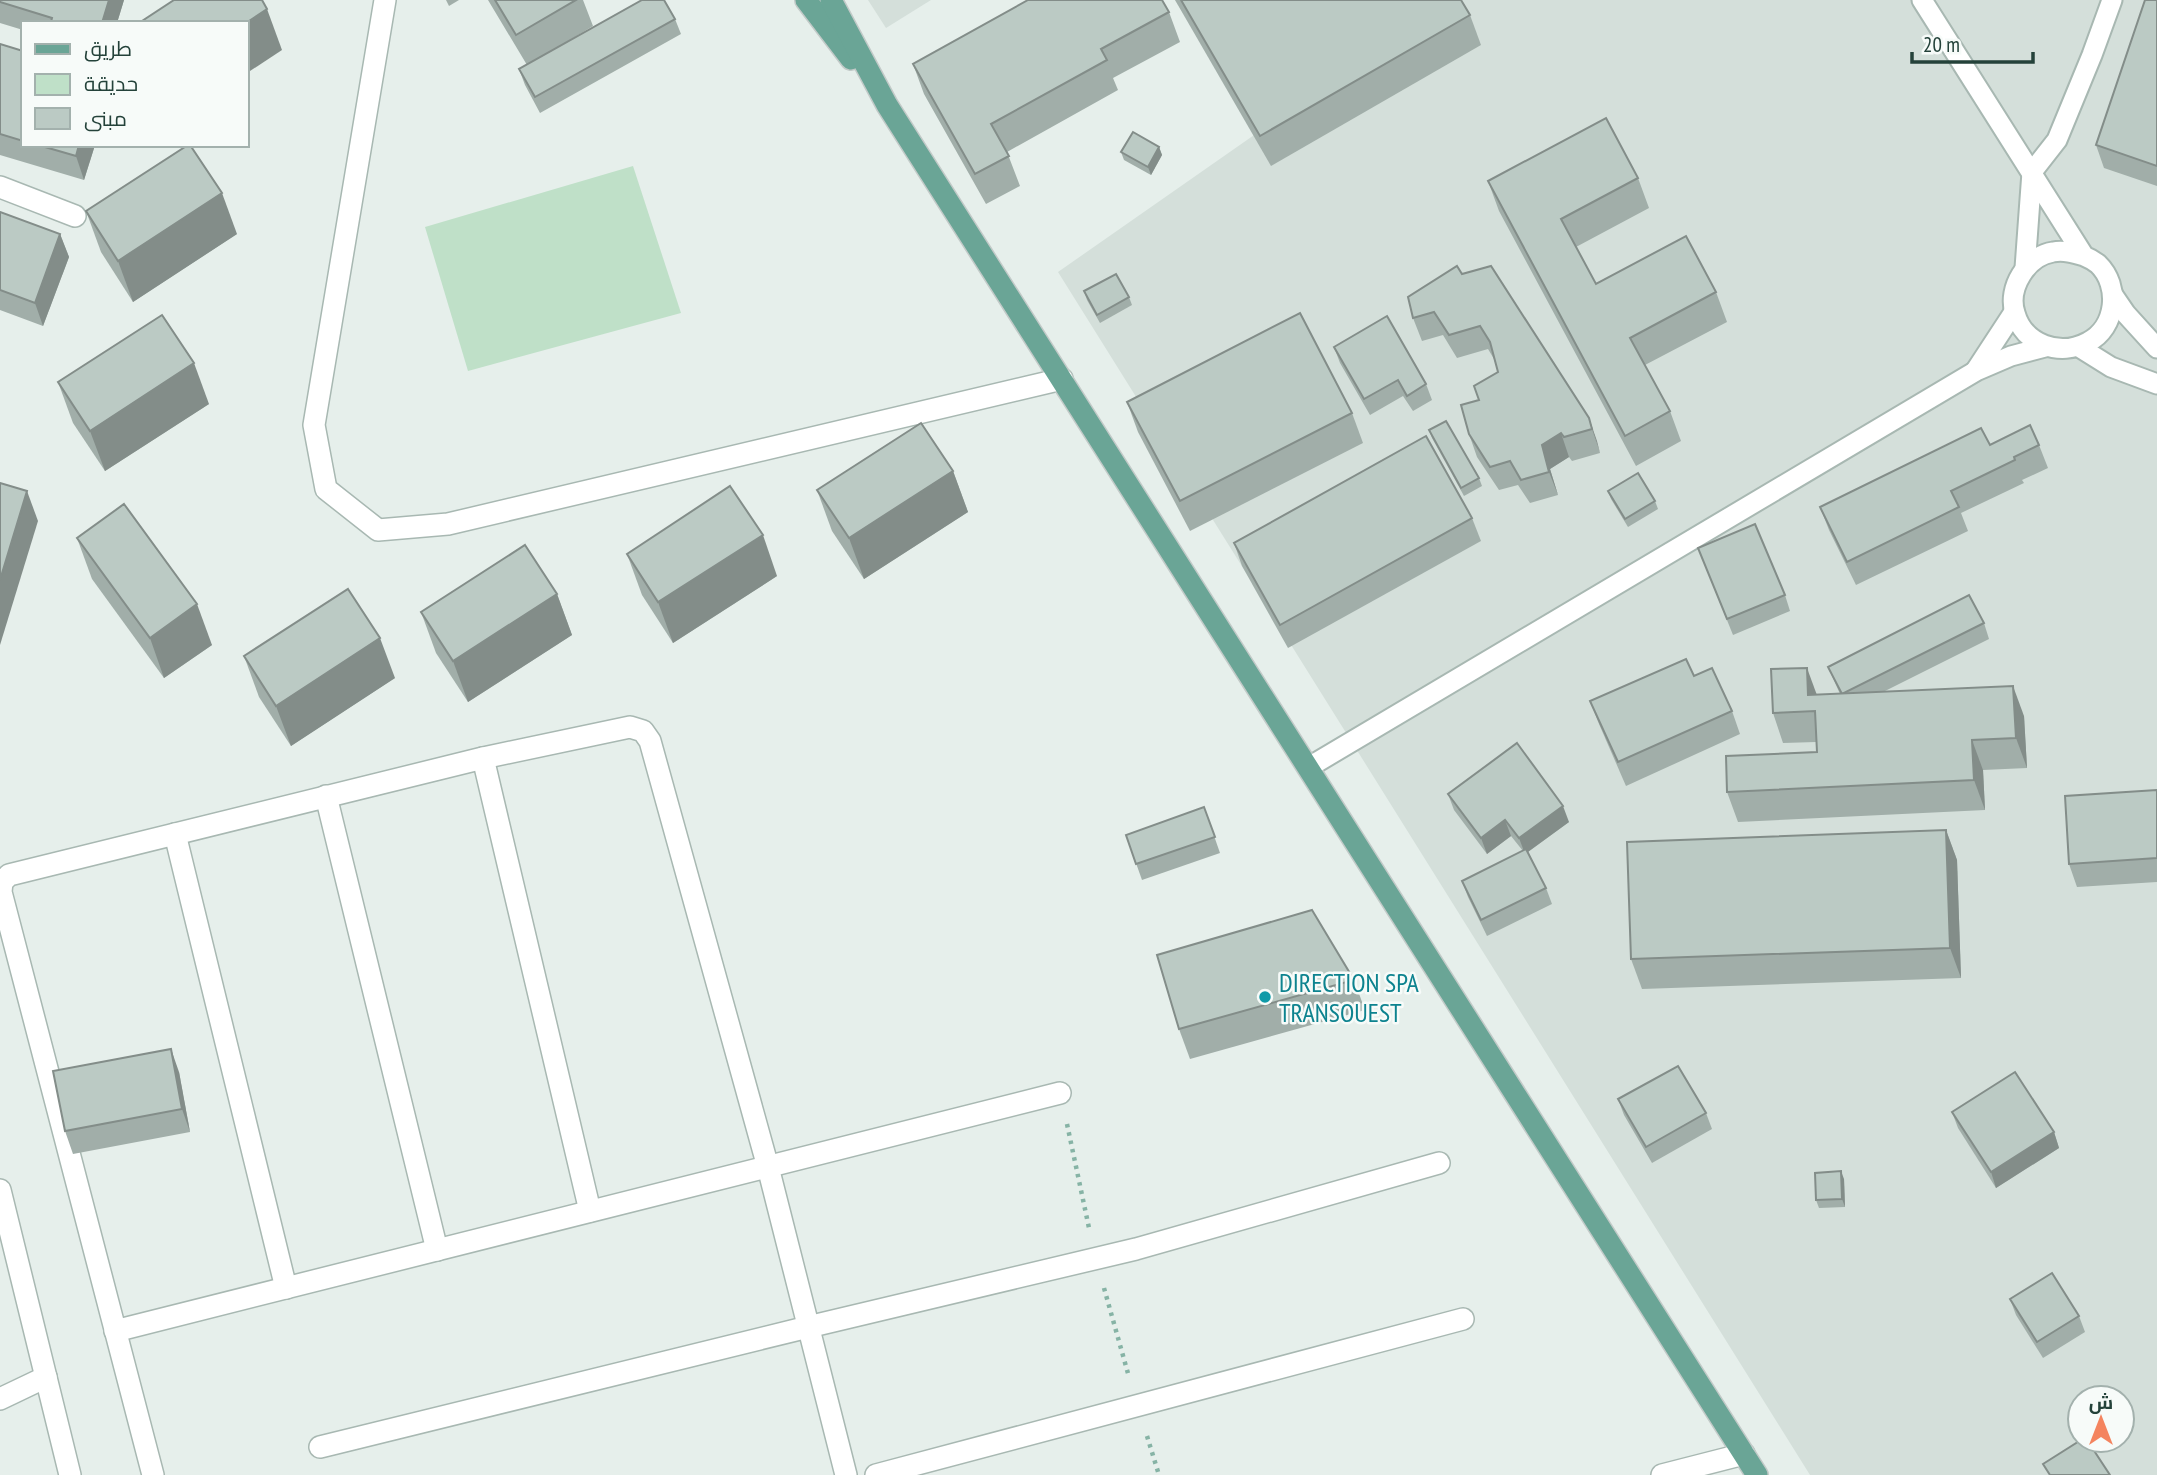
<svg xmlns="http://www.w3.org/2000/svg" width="2157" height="1475" viewBox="0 0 2157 1475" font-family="'PT Sans Narrow',Cairo,sans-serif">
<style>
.built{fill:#d4dfda;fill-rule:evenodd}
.green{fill:#bfe0c8}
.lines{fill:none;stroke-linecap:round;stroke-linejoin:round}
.lane-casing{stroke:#a8b8b2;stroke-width:23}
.street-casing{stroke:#a8b8b2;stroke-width:24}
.primary-casing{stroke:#c2cac8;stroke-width:24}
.path{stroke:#86b3a5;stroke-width:4.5;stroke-dasharray:3.5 5;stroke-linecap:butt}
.lane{stroke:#fff;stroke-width:19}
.street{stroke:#fff;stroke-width:21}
.primary{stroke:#6aa596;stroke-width:21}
.wall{fill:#a1aea9}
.shaded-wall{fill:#838d89}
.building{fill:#bbcac4;stroke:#838d89;stroke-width:2}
.culture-dot{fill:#0f9aa8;stroke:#f7fbf9;stroke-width:2.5}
.labels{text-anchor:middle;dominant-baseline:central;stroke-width:5;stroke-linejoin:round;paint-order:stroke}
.culture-label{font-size:26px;fill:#0d838f;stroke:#f7fbf9;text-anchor:start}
</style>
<rect width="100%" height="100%" fill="#e6efeb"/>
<!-- built -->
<g class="built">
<path d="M868 0H931L886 28Z"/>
<path d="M1175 0H2157V1475H1810L1058 272 1257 133ZM2080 1398H2122V1440H2080Z"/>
</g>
<!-- green -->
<path class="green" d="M633 166 681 313 468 371 425 227Z"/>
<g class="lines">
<defs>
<g id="lane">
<path d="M1922 0 2084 256C2089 258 2094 261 2098 264 2121 286 2116 328 2088 342 2060 357 2024 345 2015 313 2007 288 2027 256 2053 252 2064 250 2074 253 2084 256"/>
<path d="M2025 268 2032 172 2057 140 2092 55 2112 0"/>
<path d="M2113 295 2126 314 2157 348"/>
<path d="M2079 347 2111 367 2157 384"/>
<path d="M1976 370 2014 312"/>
<path d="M1309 767 1976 371 2011 356 2045 347"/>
</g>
<g id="street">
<path d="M385 0 314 425 326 489 378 530 448 524 1062 379"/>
<path d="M0 187 75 216"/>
<path d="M483 758 590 1211"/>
<path d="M326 796 437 1250"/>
<path d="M175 834 286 1288"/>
<path d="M0 1190 70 1475"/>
<path d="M115 1331 1060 1093"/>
<path d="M0 1399 46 1377"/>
<path d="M320 1447 808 1327 1136 1249 1439 1163"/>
<path d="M153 1475 1 892 2 882 9 875 483 758 630 727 643 731 650 741 768 1167 846 1475"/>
<path d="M876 1475 1463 1319"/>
<path d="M1662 1475 1744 1454"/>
</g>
<g id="primary">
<path d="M806 0 851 59"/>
<path d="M831 0 887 105 1757 1475"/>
</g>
</defs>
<!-- lane casing -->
<use href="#lane" class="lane-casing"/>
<!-- street casing -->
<use href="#street" class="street-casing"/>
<!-- primary casing -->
<use href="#primary" class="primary-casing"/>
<!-- path -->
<g class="path">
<path d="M1067 1124 1089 1228"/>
<path d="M1104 1288 1129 1377"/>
<path d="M1147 1436 1159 1475"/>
</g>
<!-- lane -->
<use href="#lane" class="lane"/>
<!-- street -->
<use href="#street" class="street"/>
<!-- primary -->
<use href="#primary" class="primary"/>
</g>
<!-- wall -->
<g class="wall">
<path d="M0 0H124L117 23H23V30L0 23Z"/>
<path d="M446 0H459L449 6Z"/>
<path d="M488 0H583L593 26 545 55 675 19 681 34 540 113 525 85 519 69 527 65Z"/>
<path d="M1175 0H1461L1470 15 1481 45 1271 166Z"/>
<path d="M2157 0V186L2104 168 2096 145Z"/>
<path d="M1169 12 1180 42 1113 78 1118 90 1007 152 1020 186 986 204 924 94 913 64Z"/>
<path d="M0 44 23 51V145H95L84 180 0 155Z"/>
<path d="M1159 147 1162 155 1151 175 1124 160 1121 152Z"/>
<path d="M1638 178 1649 208 1576 247 1596 284 1716 292 1727 322 1645 365 1670 411 1681 441 1636 466 1499 211 1488 181Z"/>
<path d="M86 211 237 234 133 302 101 252Z"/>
<path d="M0 212 60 234 69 257 43 326 0 310Z"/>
<path d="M1462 274 1589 418 1600 453 1572 461 1569 457 1550 469 1558 495 1530 503 1518 485 1499 490 1477 457 1469 434 1479 400 1498 372 1494 359 1488 349 1457 358 1443 335 1422 341 1413 318Z"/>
<path d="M1084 291 1129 297 1132 305 1100 323 1087 300Z"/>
<path d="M1334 347 1426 384 1432 400 1413 411 1403 396 1370 415 1340 363Z"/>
<path d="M58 382 209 404 105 471 73 423Z"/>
<path d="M1127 402 1352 413 1363 443 1190 531 1138 432Z"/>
<path d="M1429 430 1479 478 1482 486 1464 496 1432 438Z"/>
<path d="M1990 445H2039L2048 468 2022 480 2024 483 1961 513 1968 531 1856 585 1829 530 1820 507Z"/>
<path d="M953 471 968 512 864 579 832 531 817 490Z"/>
<path d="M1608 491 1655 501 1658 509 1628 527 1611 499Z"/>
<path d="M1472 518 1481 541 1288 648 1242 566 1234 543Z"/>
<path d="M77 538 212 645 164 678 92 579Z"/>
<path d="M1698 548 1785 595 1790 611 1733 635Z"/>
<path d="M627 554 777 576 673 643 642 595Z"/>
<path d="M557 594 572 635 468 702 436 653 421 612Z"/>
<path d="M1984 623 1989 639 1883 692 2024 716 2027 768 1983 770 1985 810 1738 822 1727 792 1817 752 1816 742 1783 743 1773 713 1817 695 1840 694 1828 667Z"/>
<path d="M244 656 395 678 291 746 259 697Z"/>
<path d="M1694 676 1732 711 1740 734 1626 786 1599 724 1590 701Z"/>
<path d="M2157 790V882L2077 887 2069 864Z"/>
<path d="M1448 794 1569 822 1528 852 1546 888 1552 904 1487 936 1468 897 1462 881 1523 851 1511 836 1487 854 1454 810Z"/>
<path d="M1204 807 1220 853 1142 880 1126 835Z"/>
<path d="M1946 830 1957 860 1961 978 1642 989 1631 959Z"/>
<path d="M1354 980 1365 1010 1190 1059 1179 1029Z"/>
<path d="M179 1072 190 1132 73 1154 65 1131Z"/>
<path d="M1618 1099 1706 1113 1712 1129 1652 1163 1624 1115Z"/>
<path d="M1952 1112 2054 1132 2059 1148 1996 1188 1958 1128Z"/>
<path d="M1844 1179 1845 1207 1819 1208 1816 1200Z"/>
<path d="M2010 1299 2079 1316 2085 1332 2043 1358 2016 1315Z"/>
</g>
<!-- shaded-wall -->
<g class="shaded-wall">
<path d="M109 0H124L117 23H102Z"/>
<path d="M267 9 282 50 247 73V23Z"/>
<path d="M79 145H95L84 180 76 156Z"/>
<path d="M1159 147 1162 155 1151 175 1148 167Z"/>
<path d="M222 193 237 234 133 302 118 261Z"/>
<path d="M60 234 69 257 43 326 35 303Z"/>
<path d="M194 363 209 404 105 471 90 431Z"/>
<path d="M1589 418 1597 441 1600 453 1592 429Z"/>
<path d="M1561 433 1569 457 1550 469 1558 495 1549 472 1542 445Z"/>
<path d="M953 471 968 512 864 579 849 538Z"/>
<path d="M27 491 38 521 0 645V580Z"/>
<path d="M763 535 777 576 673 643 658 602Z"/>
<path d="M557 594 572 635 468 702 453 661Z"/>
<path d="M197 604 212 645 164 678 150 638Z"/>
<path d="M380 638 395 678 291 746 276 706Z"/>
<path d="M1807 668 1818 698 1808 695Z"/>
<path d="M2013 686 2024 716 2027 768 2016 738Z"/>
<path d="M1972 740 1983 770 1985 810 1974 780Z"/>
<path d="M1563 806 1569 822 1525 854 1519 838Z"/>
<path d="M1505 820 1511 836 1487 854 1481 838Z"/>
<path d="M1946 830 1957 860 1961 978 1950 948Z"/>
<path d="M171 1049 179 1072 190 1132 182 1109Z"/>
<path d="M2054 1132 2059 1148 1996 1188 1991 1172Z"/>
<path d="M1841 1171 1844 1179 1845 1207 1842 1199Z"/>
</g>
<!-- building -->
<g class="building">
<path d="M0 0H109L102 23H54L51 22 52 18 0 2Z"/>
<path d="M174 0H262L267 9 246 23H139Z"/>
<path d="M495 0H576L516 35Z"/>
<path d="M642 0H664L675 19 535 97 519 69Z"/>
<path d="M1028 0H1162L1169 12 1101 49 1107 60 991 124 1009 156 975 174 913 64Z"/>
<path d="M1181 0H1461L1470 15 1260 136Z"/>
<path d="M2145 0H2157V166L2096 145Z"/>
<path d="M0 44 23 51V141L0 134Z"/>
<path d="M1606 118 1638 178 1561 219 1596 284 1686 236 1716 292 1630 338 1670 411 1625 436 1488 181Z"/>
<path d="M1133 132 1159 147 1148 167 1121 152Z"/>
<path d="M38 145H79L76 156Z"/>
<path d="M188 145H190L222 193 118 261 86 211Z"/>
<path d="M0 212 60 234 35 303 0 290Z"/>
<path d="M1457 266 1462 274 1491 266 1589 418 1592 429 1564 437 1561 433 1542 445 1549 472 1521 480 1510 461 1490 467 1469 434 1461 405 1479 400 1474 386 1498 372 1490 342 1480 326 1449 335 1434 312 1413 318 1408 297Z"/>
<path d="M1116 274 1129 297 1097 315 1084 291Z"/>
<path d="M1300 313 1352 413 1180 501 1127 402Z"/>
<path d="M162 315 194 363 90 431 58 382Z"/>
<path d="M1387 316 1426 384 1407 396 1398 380 1364 399 1334 347Z"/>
<path d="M1446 421 1479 478 1461 488 1429 430Z"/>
<path d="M921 423 953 471 849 538 817 490Z"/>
<path d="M2030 425 2039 445 2014 457 2015 460 1951 491 1959 507 1847 562 1820 507 1981 428 1990 445Z"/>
<path d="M1426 436 1472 518 1280 625 1234 543Z"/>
<path d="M1638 473 1655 501 1625 519 1608 491Z"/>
<path d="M0 483 27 491 0 580Z"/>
<path d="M730 486 763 535 658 602 627 554Z"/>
<path d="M124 504 197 604 150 638 77 538Z"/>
<path d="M1755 524 1785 595 1727 619 1698 548Z"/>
<path d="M525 545 557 594 453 661 421 612Z"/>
<path d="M348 589 380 638 276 706 244 656Z"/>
<path d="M1969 595 1984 623 1842 694 1828 667Z"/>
<path d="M1686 659 1694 676 1712 668 1732 711 1618 762 1590 701Z"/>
<path d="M1807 668 1808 695 2013 686 2016 738 1972 740 1974 780 1727 792 1726 756 1817 752 1815 711 1773 713 1771 669Z"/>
<path d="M1517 743 1563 806 1519 838 1505 820 1481 838 1448 794Z"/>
<path d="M2157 790V858L2069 864 2065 796Z"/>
<path d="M1204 807 1215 837 1136 864 1126 835Z"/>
<path d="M1946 830 1950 948 1631 959 1627 842Z"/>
<path d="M1526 849 1546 888 1481 920 1462 881Z"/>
<path d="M1312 910 1354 980 1179 1029 1157 955Z"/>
<path d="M171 1049 182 1109 65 1131 53 1071Z"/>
<path d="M1678 1066 1706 1113 1646 1147 1618 1099Z"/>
<path d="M2015 1072 2054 1132 1991 1172 1952 1112Z"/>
<path d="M1841 1171 1842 1199 1816 1200 1815 1173Z"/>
<path d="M2052 1273 2079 1316 2037 1342 2010 1299Z"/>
<path d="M2081 1440H2087L2110 1475H2050L2043 1464Z"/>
</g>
<!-- markers -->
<circle class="culture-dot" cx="1265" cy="997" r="7"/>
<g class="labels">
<!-- culture labels -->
<g class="culture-label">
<text x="1279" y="982">DIRECTION SPA<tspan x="1279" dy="30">TRANSOUEST</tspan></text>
</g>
</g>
<!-- legend -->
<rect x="21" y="21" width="228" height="126" fill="#f7fbf9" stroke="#a3b1ad" stroke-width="2"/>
<rect x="35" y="44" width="35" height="10" fill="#6aa596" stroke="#a3b1ad" stroke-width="2"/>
<text x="84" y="56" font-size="21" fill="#24423a">طريق</text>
<rect x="35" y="74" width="35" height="21" fill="#bfe0c8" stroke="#a3b1ad" stroke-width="2"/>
<text x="84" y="91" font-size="21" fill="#24423a">حديقة</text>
<rect x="35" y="108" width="35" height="21" fill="#bbcac4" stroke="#a3b1ad" stroke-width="2"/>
<text x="84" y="126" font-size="21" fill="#24423a">مبنى</text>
<!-- north arrow -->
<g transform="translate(2101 1419)"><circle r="33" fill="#f7fbf9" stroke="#a3b1ad" stroke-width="2"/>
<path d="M0-5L12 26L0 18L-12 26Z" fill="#f4845f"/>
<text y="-10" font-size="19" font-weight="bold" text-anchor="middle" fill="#24423a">ش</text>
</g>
<!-- scale -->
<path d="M1912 52v10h121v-10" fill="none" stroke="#24423a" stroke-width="3.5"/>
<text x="1923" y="52" font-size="21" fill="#24423a" stroke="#f7fbf9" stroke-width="5" paint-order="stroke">20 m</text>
</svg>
